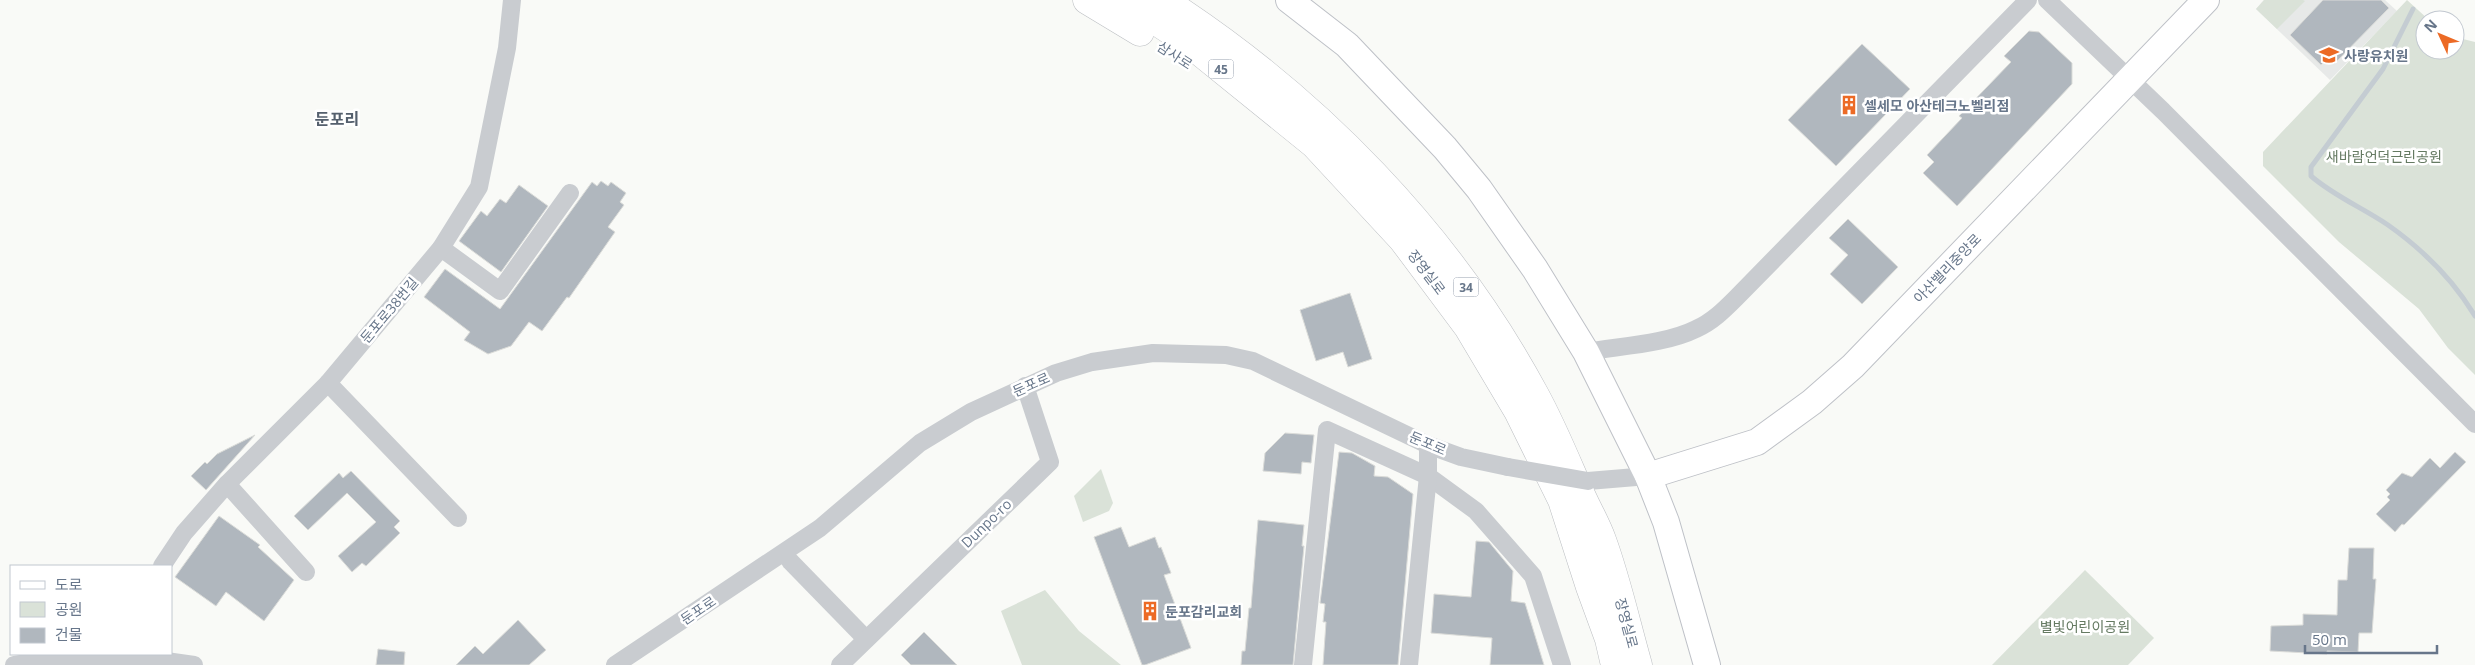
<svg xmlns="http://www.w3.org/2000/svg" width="2475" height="665" viewBox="0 0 2475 665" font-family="'Open Sans','Noto Sans KR',sans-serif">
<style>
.built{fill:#e7e9e8}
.green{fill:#dae2d8}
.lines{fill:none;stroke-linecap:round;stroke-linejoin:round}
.stream{stroke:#c4ccd2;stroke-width:5}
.building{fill:#b0b7be;stroke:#dbdcd9}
.secondary-casing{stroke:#bec1c7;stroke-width:28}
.highway-casing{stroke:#bbbec2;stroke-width:29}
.street{stroke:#c9ccd0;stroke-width:18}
.secondary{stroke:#fff;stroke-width:26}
.highway{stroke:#fff;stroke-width:28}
.street-bridge{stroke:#c9ccd0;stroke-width:18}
.labels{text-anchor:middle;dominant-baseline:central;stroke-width:5;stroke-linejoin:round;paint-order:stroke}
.shield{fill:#fff;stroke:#959fad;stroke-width:1}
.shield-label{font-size:12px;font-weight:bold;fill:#67768a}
.street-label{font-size:14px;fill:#67768a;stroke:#fff}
.poi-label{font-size:14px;font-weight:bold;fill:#67768a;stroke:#fff;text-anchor:start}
.park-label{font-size:14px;fill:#657a62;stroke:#fff}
.quarter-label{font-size:16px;font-weight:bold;fill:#55606e;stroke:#fff}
</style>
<rect width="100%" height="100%" fill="#f9faf7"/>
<!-- built -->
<path class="built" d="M2264 0H2385L2397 11 2330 80 2256 9Z"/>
<!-- green -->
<g class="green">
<path d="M2264 0H2303L2305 1 2277 29 2256 9Z"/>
<path d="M2407 0 2429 20H2425V50H2455V37L2475 42V375L2448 348 2419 309 2339 242 2263 166V152Z"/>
<path d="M1101 469 1113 503 1109 511 1083 522 1074 496Z"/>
<path d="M2085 570 2154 638 2128 665H1992Z"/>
<path d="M1045 590 1079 631 1121 665H1022L1001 611Z"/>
</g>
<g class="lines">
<!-- stream -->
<path class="stream" d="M2413 9 2383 69 2311 167V176C2334 196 2363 208 2388 225 2422 249 2454 281 2475 316"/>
</g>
<!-- building -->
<g class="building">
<path d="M2323 0H2381L2389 8 2334 64 2328 58 2321 65 2290 35Z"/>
<path d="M2029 31 2039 32 2072 63V84L1957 206 1923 173 1934 162 1927 155 1962 118 1959 116 2011 62 2004 56Z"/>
<path d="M1862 44 1910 89 1836 166 1788 120Z"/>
<path d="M601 181 608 186 611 182 626 193 620 202 624 205 608 227 615 232 569 298 567 297 542 331 529 322 511 346 488 354 464 340 470 332 424 297 445 269 500 309 592 182 597 186Z"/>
<path d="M519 185 548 206 501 272 459 241 481 211 487 216 500 199 506 203Z"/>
<path d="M1848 219 1898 267 1862 304 1830 274 1848 255 1829 238Z"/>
<path d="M1350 293 1372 359 1348 367 1343 352 1316 361 1300 310Z"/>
<path d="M1285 433 1314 435 1311 463 1302 462 1301 474 1263 471 1265 453Z"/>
<path d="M255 435 206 490 191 476 205 462 207 464 217 454Z"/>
<path d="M1339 452 1352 453 1375 466 1374 476 1388 477 1413 494 1398 665H1323L1326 622H1323L1325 604 1320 603Z"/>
<path d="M2455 452 2466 462 2404 525 2402 524 2395 532 2376 514 2390 500 2387 497 2390 494 2386 490 2402 473 2412 477 2430 458 2440 468Z"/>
<path d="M351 471 400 521 394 527 400 533 366 566 362 563 352 572 338 556 376 522 347 493 308 530 294 516 339 473 343 478Z"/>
<path d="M219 516 260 545 258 547 294 580 264 621 226 592 216 606 175 577Z"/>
<path d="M1258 520 1304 525 1302 546H1304L1293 665H1241L1242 651H1245L1249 608H1251Z"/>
<path d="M1121 527 1129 547 1155 537 1159 548 1161 547 1171 573 1164 575 1191 648 1145 665H1142L1094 537Z"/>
<path d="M1476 541 1489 542 1513 571 1511 601 1525 603 1544 665H1490L1492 638 1431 633 1434 594 1471 597Z"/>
<path d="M2349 548H2374L2373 579H2376L2372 633H2359L2358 652 2327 651V654L2270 651 2271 626 2303 625V614L2337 615 2338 580H2347Z"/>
<path d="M518 620 546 650 529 665H456L475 646 483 654Z"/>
<path d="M924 632 957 665H911L901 655Z"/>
<path d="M378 649 405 652 404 665H376Z"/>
</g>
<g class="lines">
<defs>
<g id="secondary">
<path d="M1289 0 1347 45 1445 148 1479 189 1535 269 1586 352 1648 476 1666 522 1707 665"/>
<path d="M1648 476 1757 442 1812 402 1853 366 2206 0"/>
</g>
<g id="highway">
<path d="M1087 0 1140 32"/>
<path d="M1124 0 1188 42 1314 144 1403 240 1468 327 1518 411 1562 500 1590 587 1609 639 1615 665"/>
<path d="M1163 0C1315 98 1449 235 1535 395 1552 426 1565 458 1579 490 1586 507 1596 523 1602 540 1617 581 1626 623 1638 665"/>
</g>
</defs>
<!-- secondary casing -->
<use href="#secondary" class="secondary-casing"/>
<!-- highway casing -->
<use href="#highway" class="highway-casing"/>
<!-- street -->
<g class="street">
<path d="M2047 0 2163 111 2475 424"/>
<path d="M441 248 500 291 570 193"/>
<path d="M1586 352C1620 346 1666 344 1696 329 1712 322 1724 310 1736 298L2028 0"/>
<path d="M328 383 458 518"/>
<path d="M1588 481 1648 476"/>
<path d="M227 484 306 572"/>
<path d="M790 561 866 639"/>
<path d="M162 566 184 533 227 484 328 383 400 297 441 248 479 187 507 48 512 0"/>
<path d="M14 665C74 653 134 655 194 665"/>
<path d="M615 665 820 528 920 443 971 412 1056 373 1092 362 1153 353 1226 355 1253 361 1428 445 1461 457 1508 467"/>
<path d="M840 665 1050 462 1025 386"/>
<path d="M1303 665 1327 430 1428 476 1476 511 1533 576 1562 665"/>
<path d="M1409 665 1428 476V445"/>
</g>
<!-- secondary -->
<use href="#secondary" class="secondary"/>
<!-- highway -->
<use href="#highway" class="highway"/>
<!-- street-bridge -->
<path class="street-bridge" d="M1508 467 1588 481"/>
</g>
<!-- icons -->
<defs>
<symbol id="school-bare" viewBox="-9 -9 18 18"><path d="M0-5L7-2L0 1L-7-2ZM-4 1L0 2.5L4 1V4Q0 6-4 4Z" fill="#ec6a25" stroke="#fff" stroke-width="2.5" paint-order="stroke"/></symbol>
<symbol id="building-bare" viewBox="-9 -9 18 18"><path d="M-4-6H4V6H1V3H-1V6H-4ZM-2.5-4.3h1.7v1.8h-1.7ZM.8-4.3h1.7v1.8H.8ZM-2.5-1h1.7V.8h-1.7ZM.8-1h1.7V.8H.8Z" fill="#ec6a25" stroke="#fff" stroke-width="2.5" paint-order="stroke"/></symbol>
</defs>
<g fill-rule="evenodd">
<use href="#school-bare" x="2315" y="41" width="28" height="28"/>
<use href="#building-bare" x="1835" y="91" width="28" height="28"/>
<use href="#building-bare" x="1136" y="597" width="28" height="28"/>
</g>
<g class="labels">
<!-- shield labels -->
<g class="shield">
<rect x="1208.5" y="59.5" width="25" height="19" rx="4"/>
<rect x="1453.5" y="277.5" width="25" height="19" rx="4"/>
</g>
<g class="shield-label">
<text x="1221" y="69">45</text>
<text x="1466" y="287">34</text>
</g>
<!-- street labels -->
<g class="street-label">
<text transform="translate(1175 55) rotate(33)">삼사로</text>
<text transform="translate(1947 268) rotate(-46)">아산밸리중앙로</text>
<text transform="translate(1427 272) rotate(53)">장영실로</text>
<text transform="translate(389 310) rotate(-50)">둔포로38번길</text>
<text transform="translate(1031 384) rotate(-24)">둔포로</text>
<text transform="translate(1428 443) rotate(23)">둔포로</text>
<text transform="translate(986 523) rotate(-44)">Dunpo-ro</text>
<text transform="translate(698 610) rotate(-34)">둔포로</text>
<text transform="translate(1627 623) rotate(75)">장영실로</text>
</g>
<!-- poi labels -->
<g class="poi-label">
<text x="2344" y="55">사랑유치원</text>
<text x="1864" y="105">셀세모 아산테크노벨리점</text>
<text x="1165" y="611">둔포감리교회</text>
</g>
<!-- park labels -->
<g class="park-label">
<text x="2384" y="156">새바람언덕근린공원</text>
<text x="2085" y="626">별빛어린이공원</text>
</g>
<!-- quarter labels -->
<g class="quarter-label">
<text x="337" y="119">둔포리</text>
</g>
</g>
<!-- legend -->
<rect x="10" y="565" width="162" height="90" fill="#ffffff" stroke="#c2c8d0"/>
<rect x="20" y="581" width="25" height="8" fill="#ffffff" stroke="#c2c8d0"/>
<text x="55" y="590" font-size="15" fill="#67768a">도로</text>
<rect x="20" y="602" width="25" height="15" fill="#dae2d8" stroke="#c2c8d0"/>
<text x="55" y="615" font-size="15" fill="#67768a">공원</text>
<rect x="20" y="628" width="25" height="15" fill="#b0b7be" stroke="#c2c8d0"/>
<text x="55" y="640" font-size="15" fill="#67768a">건물</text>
<!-- north arrow -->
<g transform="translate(2440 35) rotate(314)"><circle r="24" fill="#ffffff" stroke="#c2c8d0"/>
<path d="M0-4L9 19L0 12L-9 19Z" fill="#ec6a25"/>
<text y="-8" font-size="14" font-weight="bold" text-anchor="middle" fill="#67768a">N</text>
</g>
<!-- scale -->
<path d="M2305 645v8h132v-8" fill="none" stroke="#67768a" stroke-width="2.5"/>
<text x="2312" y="645" font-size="15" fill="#67768a" stroke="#ffffff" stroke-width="4" paint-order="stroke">50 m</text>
</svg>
